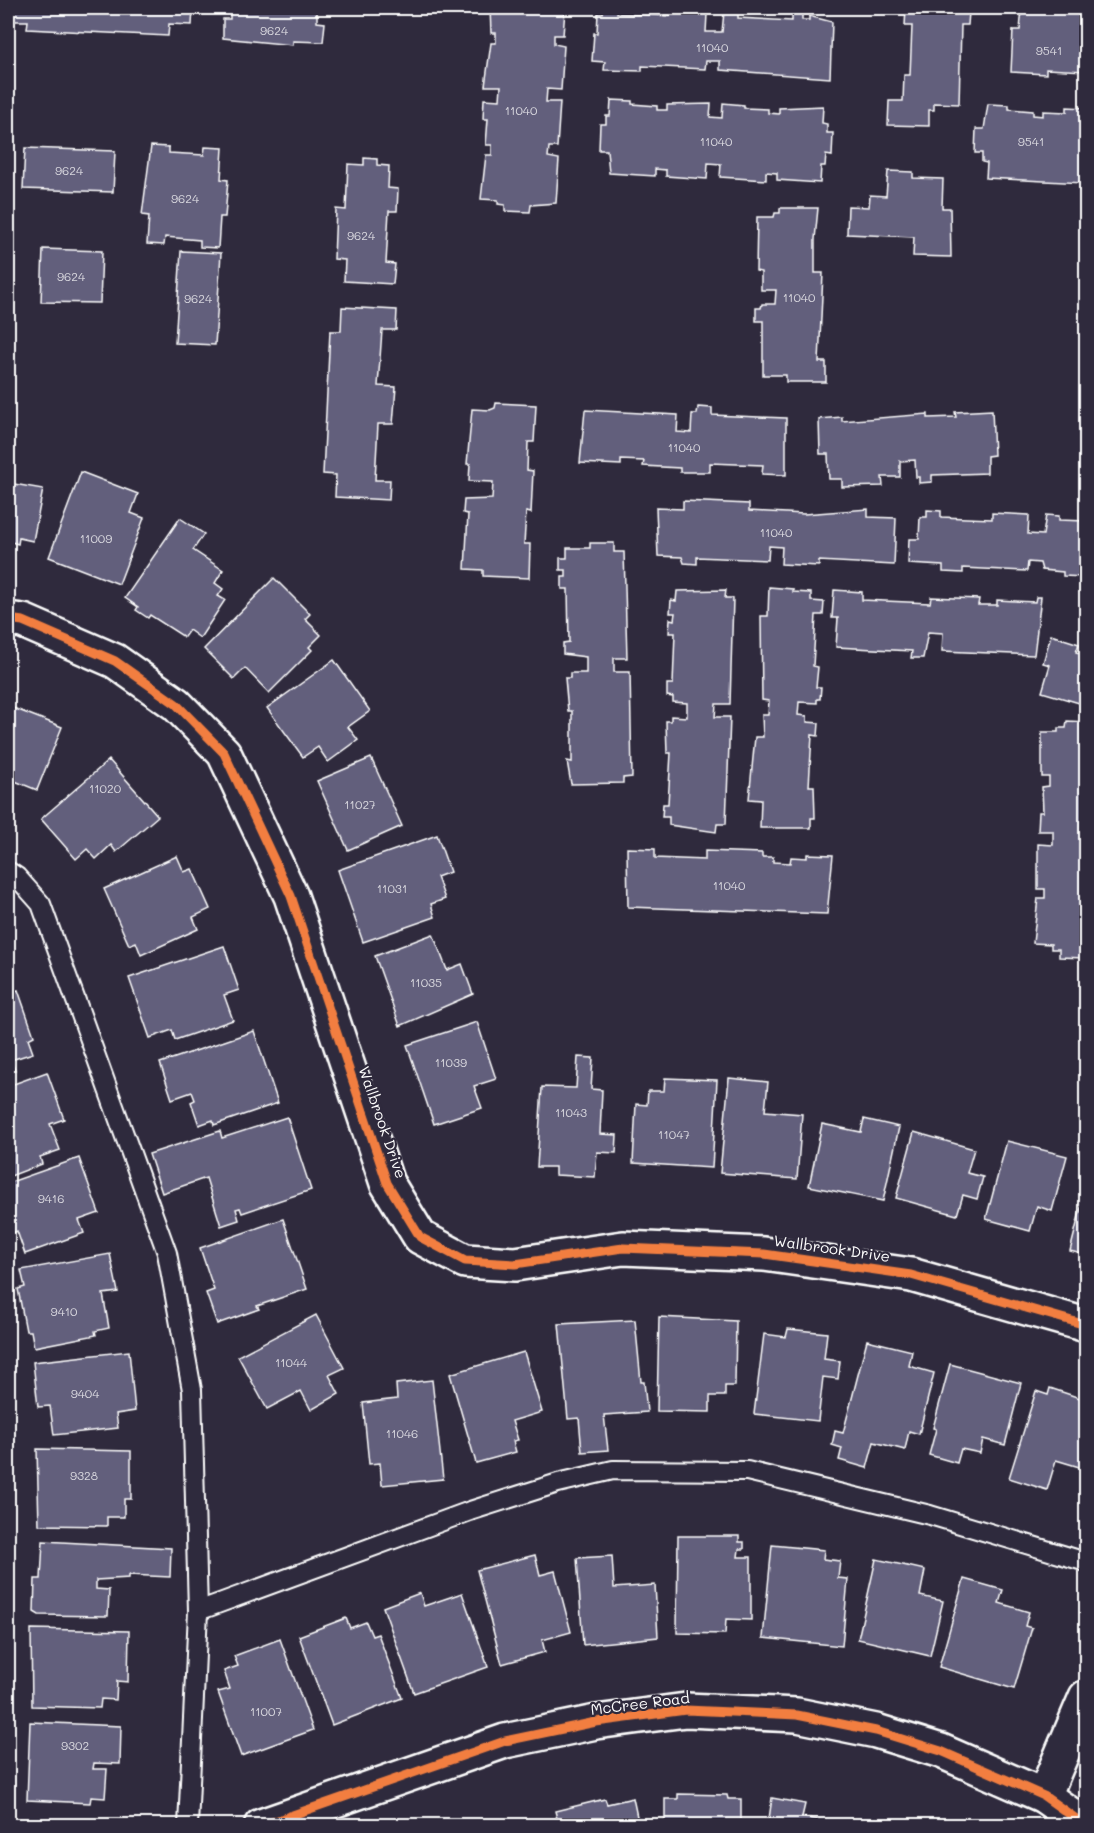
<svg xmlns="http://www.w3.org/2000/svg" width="1094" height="1833" viewBox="0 0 1094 1833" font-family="Mali,sans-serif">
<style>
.building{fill:#625e7c;stroke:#fff;stroke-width:1.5}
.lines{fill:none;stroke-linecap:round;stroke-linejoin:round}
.service-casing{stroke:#fff;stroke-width:22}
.minor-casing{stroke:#fff;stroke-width:38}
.tertiary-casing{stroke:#fff;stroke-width:38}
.service{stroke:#2f2a3d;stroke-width:18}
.minor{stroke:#2f2a3d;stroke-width:33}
.tertiary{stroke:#2f2a3d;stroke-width:33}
.cycleway-casing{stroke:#2f2a3d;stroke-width:13}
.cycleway{stroke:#f27e40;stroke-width:9}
.labels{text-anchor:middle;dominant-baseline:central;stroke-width:4.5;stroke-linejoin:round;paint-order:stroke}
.number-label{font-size:12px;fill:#d8d7de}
.street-label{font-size:15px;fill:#fff;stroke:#2f2a3d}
</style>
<rect width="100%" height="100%" fill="#2f2a3d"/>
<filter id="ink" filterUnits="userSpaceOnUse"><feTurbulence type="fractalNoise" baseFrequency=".0167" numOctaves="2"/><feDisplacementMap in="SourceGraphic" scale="12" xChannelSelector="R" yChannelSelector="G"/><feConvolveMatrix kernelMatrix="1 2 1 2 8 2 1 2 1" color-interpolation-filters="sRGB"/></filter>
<g filter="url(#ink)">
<!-- building -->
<g class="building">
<path d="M8 8H193L192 25 169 24 168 36 27 29 28 21H8Z"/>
<path d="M230 8H317V22L325 23 323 42 293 41V45L223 38V19H230Z"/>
<path d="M490 8H562V10H565L563 35H554V44L564 46 561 90 547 89 546 102H560L557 147H549L548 157 559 159 556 203 531 205 530 212 505 211V205L498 204V200L481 199 486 155H492V145H486L488 119H483L484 99 500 100 501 86H485L491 43H496V33H491Z"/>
<path d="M604 8 617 9V13L670 16V11L701 12 707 14 706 32H722L724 12 738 13V18L792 21V14H802V20H809V16L832 22 830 78 720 70V61H706L705 69 642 66V71L604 70 605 62 592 61 594 33H597L598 13H603Z"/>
<path d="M906 8H963V11L969 12 968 25H961L959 104 934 103V110H929V126L888 125 889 101H903L904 75H910L912 26H905Z"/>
<path d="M1022 8 1077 11V8H1086V71L1046 69V74L1011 72 1013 30H1020Z"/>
<path d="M611 100 632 101V104L657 106V110H667V105L711 104 710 117 722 118 723 103 744 105V108L768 109V113L779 114V108L823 106 822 123 827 124V133H833L832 156 826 155 825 166H821L820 183 777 180V173L766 172V180L720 177 721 164 708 163 707 179 666 176V170L655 169V176L609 173 607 150H599L600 124H606V116H610Z"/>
<path d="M988 104 1009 105V109L1033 111V115L1043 116V111L1067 112V107L1086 108V170H1084V183L986 178 987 163 982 162V153H975L976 129H984Z"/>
<path d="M151 146 169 147V153L204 155 205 147 223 148 221 179 228 180 225 217H220L218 248 200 247V240L165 237 164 245 147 244 149 216 142 215Z"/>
<path d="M25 148 115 151 113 192 23 189Z"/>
<path d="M364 158 377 159V165L389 166 388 188 398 189 397 211H389L386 263 395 264 393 284 344 281 345 260 334 259 336 209 346 210 348 164 364 165Z"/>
<path d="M888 171 913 172V178L943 179 942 208H950L951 257 913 256 914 237 847 234 848 206 869 207 870 195 886 196Z"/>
<path d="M780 208H818L815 239V273H823L819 362H826V382H786V375H763V321H756V308H761L762 304H775L776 290H761V272L756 271 757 217H774L775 213H780Z"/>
<path d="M43 249 102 251 100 303 41 302Z"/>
<path d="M181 251 221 253 215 345 175 343Z"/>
<path d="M342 307 397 310 396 330H382L378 386 396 387 393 424H378L375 480H390L389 500 335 497 336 475 323 474 330 331H341Z"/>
<path d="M496 403 536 405 534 442H528L527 470 533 471 531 513 526 512 524 544H530L529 578 483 576V570L465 569 468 514 463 513 464 500 492 499 493 482 469 481 470 464H467L472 409 490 410 495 408Z"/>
<path d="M698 407 712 408V415L786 418V475L762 474 763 465 710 463V472H680V468L643 466 644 461 621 460V465L580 463 585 410 678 415 677 432 691 433 692 414H697Z"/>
<path d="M992 410 994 455 987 456V473L932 475V482L919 483V477H916L915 460 900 461V477H882L883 486 842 487V479H829L828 454H820L819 419 842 417V421L928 414V418L956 417 955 412Z"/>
<path d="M81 472 138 494 131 513 144 518 119 584 49 557Z"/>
<path d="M8 483 43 489 33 541 19 538 18 544 8 541Z"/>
<path d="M683 501 749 504V511L804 514 868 509V517L896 518 894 565 819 561V566L781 564 782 547 769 546 768 560 697 557V564L684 563 682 557 658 556 656 508 683 509Z"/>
<path d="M927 510 941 511V517L992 519V513L1029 515 1028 534 1043 535 1046 515 1059 516V520L1086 521V577L1063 576V572L1042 570 1040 563 1028 562 1027 571 963 568V573L943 572V566L908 564 909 539H919L920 517H927Z"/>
<path d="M180 518 204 534 193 550 223 570 215 583 223 589 218 596 225 600 200 638 189 630 184 637 150 615 148 618 136 610 138 607 125 598Z"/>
<path d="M590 543H614V552H624L627 658H614V672H630L632 777 623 778V783L571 784 567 761 572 762V711H568L565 678H570V673H586V657L563 654V643L569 642 568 589H562V577H566V570H560V558H567V548H590Z"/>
<path d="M274 578 310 614 305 619 321 635 309 647 312 650 269 693 245 668 234 679 204 649Z"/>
<path d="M769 587 793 589V592L811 593V601L824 602 823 615H816L813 666 818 667 816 687H821L820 699H817V703L799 702 798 715 807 716V722L819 723 818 736 812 735 809 786H814L815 818H811V828H760L761 800 749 799 755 737H763L762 715H768L769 701 762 700 761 616H768Z"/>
<path d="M726 590 725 598H733L730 704H716L715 717H730L726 824H717L716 832 669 825V817H662L663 804H668L671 753H667L666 721H671V716L687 717V703L673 702V697L667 696V684H673L675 633H669L670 619 674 620 675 613H670L671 600 676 601 677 591Z"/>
<path d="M834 590 862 592V600L930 603 931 597 979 599 978 605H997V600L1035 602 1036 597H1041L1034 655 942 651 943 633 928 632 923 658H911L912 651 836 647 838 618H832Z"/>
<path d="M1051 635 1079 644 1076 652 1086 655V705L1042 692 1050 665 1043 663Z"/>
<path d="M334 660 370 711 348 727 358 740 328 762 318 747 303 757 267 708Z"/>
<path d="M8 706 62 727 37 790 10 779 8 785Z"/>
<path d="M1067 721 1086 722 1085 958 1059 957V949H1051V944L1033 943 1038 898H1045V889H1038V844L1053 845V831H1038L1039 812H1043L1042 787 1049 786V777H1042V732H1058V728H1066Z"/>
<path d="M371 758 402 826 348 850 317 781Z"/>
<path d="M109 760 158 816 116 852 111 845 96 859 87 849 76 859 41 819Z"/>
<path d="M437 835 450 872 437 877 445 899 431 904 435 917 363 942 338 870Z"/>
<path d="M627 848 655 849V858L705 860V851L762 853V857H773V862L790 863 791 857 807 858V854L833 855 827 914 628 907Z"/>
<path d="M177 856 184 872 192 869 210 909 193 917 198 929 141 955 136 942 129 945 104 889Z"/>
<path d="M433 934 447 970 462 964 473 994 400 1026 375 956Z"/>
<path d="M224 946 239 990 224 995 233 1020 175 1040 172 1030 150 1038 129 978Z"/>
<path d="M18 990 34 1036 28 1039 33 1053 11 1060 15 1070 8 1072V993Z"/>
<path d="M477 1022 496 1079 474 1086 482 1108 434 1124 407 1045Z"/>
<path d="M254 1031 278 1103 214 1125 213 1120 199 1125 191 1102 195 1100 192 1092 172 1099 160 1063Z"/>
<path d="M578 1057 593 1058 591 1089 602 1090 600 1134 617 1135 616 1153 597 1152 595 1177 555 1175V1167H537L542 1087 576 1088Z"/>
<path d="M47 1072 64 1119 50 1124 60 1150 40 1157 42 1164 8 1177V1086Z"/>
<path d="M665 1078 717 1080 712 1168 633 1163 636 1104 647 1105 648 1091H664Z"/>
<path d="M729 1078 768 1082 765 1111 802 1114 797 1179 720 1173Z"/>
<path d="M287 1117 311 1190 242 1213 240 1208 236 1209 239 1220 221 1226 206 1178 162 1193 149 1154 220 1131 222 1138Z"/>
<path d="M864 1119 899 1127 883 1201 809 1186 822 1124 861 1132Z"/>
<path d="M914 1132 974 1149 967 1173 983 1177 977 1199 963 1195 957 1215 896 1198Z"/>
<path d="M1007 1141 1067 1156 1052 1211 1037 1206 1030 1231 986 1219Z"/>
<path d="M79 1158 99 1213 79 1220 84 1233 25 1254 17 1231 8 1235V1183Z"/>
<path d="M1086 1188V1255L1070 1251Z"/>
<path d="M283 1219 307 1289 257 1306 259 1309 217 1324 206 1293 214 1290 200 1248Z"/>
<path d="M110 1254 118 1292 103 1294 109 1328 95 1331 96 1335 34 1347 31 1331H26L18 1289 25 1287 21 1270Z"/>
<path d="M316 1315 344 1368 329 1375 339 1394 311 1410 301 1391 267 1409 238 1356Z"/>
<path d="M659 1317 736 1321 735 1386H725V1396H710V1412L657 1411Z"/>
<path d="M635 1320 641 1382H644L647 1412 604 1415 608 1450 582 1452 579 1418 568 1419 559 1324Z"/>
<path d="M788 1329 827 1333 824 1359 840 1361 838 1379 823 1377 818 1421 754 1414 764 1334 786 1337Z"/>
<path d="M867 1340 912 1351 909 1366 934 1373 919 1434 909 1431 905 1450 874 1442 867 1468 839 1460 842 1448 832 1445 835 1431 843 1433Z"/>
<path d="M129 1351 135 1411 116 1414 118 1428 54 1435 50 1406 38 1407 33 1362Z"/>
<path d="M524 1352 542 1412 512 1421 518 1440 513 1441 516 1452 476 1463 450 1374Z"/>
<path d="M950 1364 1021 1383 1005 1445 983 1439 980 1453 961 1449 957 1463 929 1455 936 1429 933 1428Z"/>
<path d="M432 1380 443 1479 382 1485 380 1463 369 1464 363 1403 397 1399 396 1384Z"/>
<path d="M1050 1388 1086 1400V1469L1056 1460 1047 1490 1009 1478 1036 1391 1048 1395Z"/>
<path d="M37 1449 131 1451V1499H124V1517H107V1526L39 1525Z"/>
<path d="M678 1536H739V1542H744V1549H739L738 1557H751V1620L726 1619 725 1634 677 1633Z"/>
<path d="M43 1541 171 1548 170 1577 129 1575V1578L96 1580V1589L109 1590 108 1616 39 1615 34 1612 35 1579H41Z"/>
<path d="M772 1545 824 1550 823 1559 840 1561 838 1578 848 1579 842 1646 763 1638Z"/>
<path d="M535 1555 540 1575 555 1571 571 1632 542 1640 545 1652 502 1664 477 1570Z"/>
<path d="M612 1556 614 1588 655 1585 658 1637 583 1645 577 1558Z"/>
<path d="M876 1559 925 1570 920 1596 943 1601 930 1656 858 1639Z"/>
<path d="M964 1579 1003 1590 999 1603 1029 1612 1025 1626 1032 1628 1014 1689 939 1667Z"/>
<path d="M420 1593 424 1606 462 1593 488 1667 414 1693 383 1607Z"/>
<path d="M346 1618 350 1628 366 1622 372 1636 378 1634 402 1698 332 1725 299 1636Z"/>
<path d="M31 1629 129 1631 128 1682 117 1681 116 1700 101 1699 100 1708 32 1706Z"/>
<path d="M280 1639 313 1730 241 1756 218 1692 230 1689 224 1671 238 1666 234 1656Z"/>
<path d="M30 1722 121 1726 120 1764 94 1763 93 1769H107L105 1798 91 1797 90 1803 27 1800Z"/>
<path d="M678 1794 727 1795 728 1799H741V1826H665V1799H678Z"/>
<path d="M633 1798 639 1826H559L555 1811 605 1799 607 1804Z"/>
<path d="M772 1798 805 1804 802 1817 843 1824V1826H768Z"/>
</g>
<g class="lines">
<defs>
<g id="service">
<path d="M8 871 17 877 41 904 167 1253 192 1390 198 1611 188 1826"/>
<path d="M198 1611 470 1511 558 1483 613 1470 747 1471 930 1515 1086 1562"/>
</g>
<path id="minor" d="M8 619 23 621 115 661 176 704 224 753 291 896 387 1183 420 1237 465 1261 515 1264 623 1248 764 1254 911 1275 1086 1325"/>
<g id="tertiary">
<path d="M1044 1796 1086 1697"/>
<path d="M261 1826 505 1741 596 1722 686 1710 797 1715 876 1731 941 1751 1044 1796 1086 1826"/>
</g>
</defs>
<!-- service casing -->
<use href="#service" class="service-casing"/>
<!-- minor casing -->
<use href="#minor" class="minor-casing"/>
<!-- tertiary casing -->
<use href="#tertiary" class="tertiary-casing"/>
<!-- service -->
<use href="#service" class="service"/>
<!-- minor -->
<use href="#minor" class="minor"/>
<!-- tertiary -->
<use href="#tertiary" class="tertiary"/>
<defs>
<g id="cycleway">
<path d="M8 619 23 621 115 661 176 704 224 753 291 896 387 1183 420 1237 465 1261 515 1264 623 1248 764 1254 911 1275 1086 1325"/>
<path d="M261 1826 505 1741 596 1722 686 1710 797 1715 876 1731 941 1751 1044 1796 1086 1826"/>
</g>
</defs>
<!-- cycleway casing -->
<use href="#cycleway" class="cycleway-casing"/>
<!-- cycleway -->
<use href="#cycleway" class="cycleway"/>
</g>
</g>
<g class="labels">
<!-- number labels -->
<g class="number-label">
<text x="274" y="30">9624</text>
<text x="712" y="47">11040</text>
<text x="1049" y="50">9541</text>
<text x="521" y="110">11040</text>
<text x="716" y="141">11040</text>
<text x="1031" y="141">9541</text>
<text x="69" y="170">9624</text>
<text x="185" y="198">9624</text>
<text x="361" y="235">9624</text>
<text x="71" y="276">9624</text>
<text x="799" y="297">11040</text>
<text x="198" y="298">9624</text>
<text x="684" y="447">11040</text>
<text x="776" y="532">11040</text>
<text x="96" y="538">11009</text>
<text x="105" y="788">11020</text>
<text x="360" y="804">11027</text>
<text x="729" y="885">11040</text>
<text x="392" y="888">11031</text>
<text x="426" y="982">11035</text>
<text x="451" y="1062">11039</text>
<text x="571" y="1112">11043</text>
<text x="674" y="1134">11047</text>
<text x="51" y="1198">9416</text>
<text x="64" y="1311">9410</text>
<text x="291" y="1362">11044</text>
<text x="85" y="1393">9404</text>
<text x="402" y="1433">11046</text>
<text x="84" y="1475">9328</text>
<text x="266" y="1711">11007</text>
<text x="75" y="1745">9302</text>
</g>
<!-- street labels -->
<g class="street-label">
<text transform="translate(383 1122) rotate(71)">Wallbrook Drive</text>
<text transform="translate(832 1248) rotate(8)">Wallbrook Drive</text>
<text transform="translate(640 1703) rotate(-7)">McCree Road</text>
</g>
</g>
<!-- margin -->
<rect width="1094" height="1833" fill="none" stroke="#2f2a3d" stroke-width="30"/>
<rect x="15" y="15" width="1064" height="1803" fill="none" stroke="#fff" stroke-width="2" filter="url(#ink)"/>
</svg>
